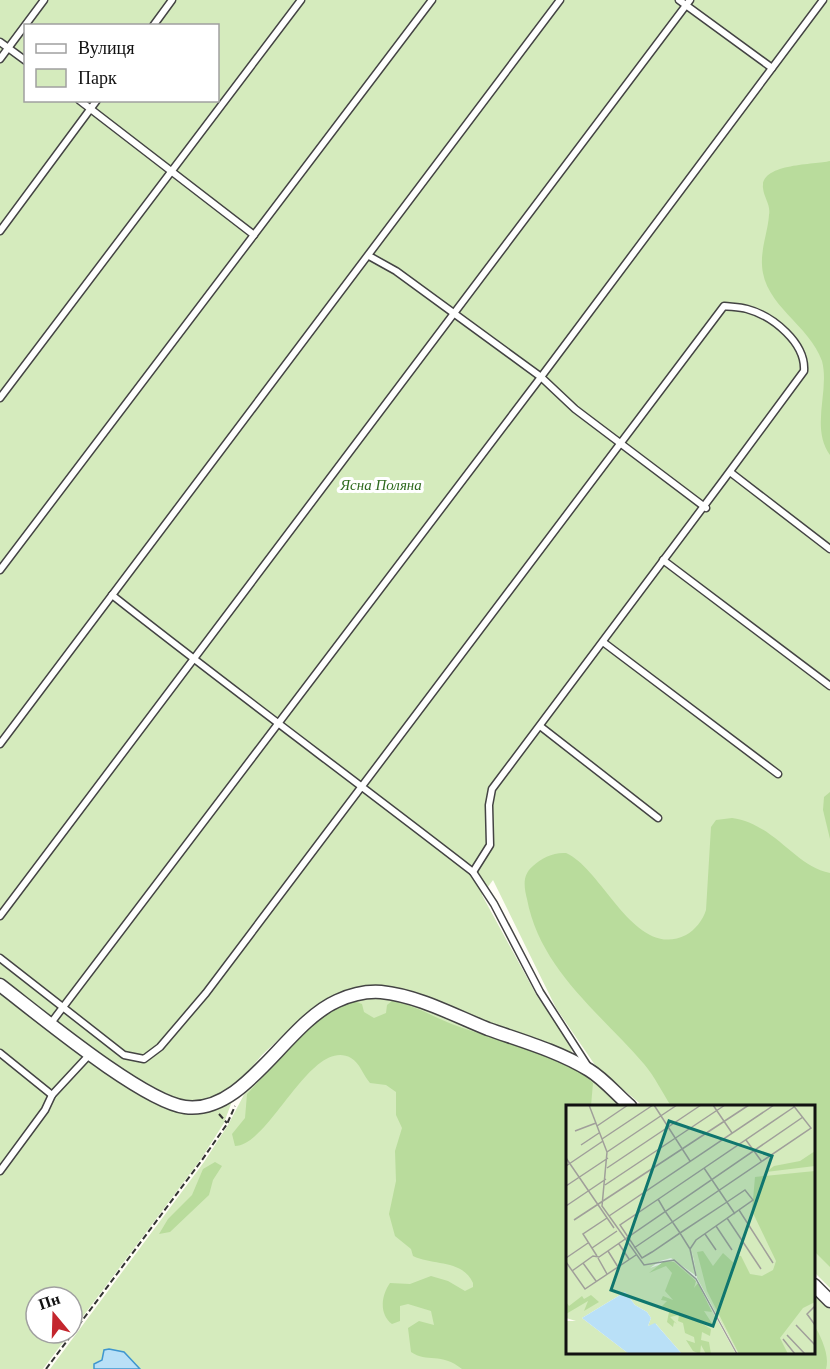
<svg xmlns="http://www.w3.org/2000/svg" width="830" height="1369" viewBox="0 0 830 1369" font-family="Georgia,serif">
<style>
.green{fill:#d5ebbd;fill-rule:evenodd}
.forest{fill:#b9dc9c}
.water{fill:#b9e0f7;stroke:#3f96cf;stroke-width:1.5}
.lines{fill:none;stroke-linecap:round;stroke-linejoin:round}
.lane-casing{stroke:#444;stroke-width:9}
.street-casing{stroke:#444;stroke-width:15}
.path{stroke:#333;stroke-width:2;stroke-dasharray:6 3;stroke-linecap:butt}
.lane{stroke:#fff;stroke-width:6}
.street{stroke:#fff;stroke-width:12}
.labels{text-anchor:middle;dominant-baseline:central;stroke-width:6;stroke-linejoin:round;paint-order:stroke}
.park-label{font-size:15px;font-style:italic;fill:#2f6b1f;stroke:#fff}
.inset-road{fill:none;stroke:#a09f9a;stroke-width:1.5}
.view{fill:#0f766e;fill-opacity:0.15;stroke:#0f766e;stroke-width:3}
.inset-edge{fill:none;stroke:#111;stroke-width:3}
</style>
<rect width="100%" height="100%" fill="#fffdf5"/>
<!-- green -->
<g class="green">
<path d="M0 0H830V1288L814 1272V1106H643L597 1068 556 1008 493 880 482 895 537 996 570 1043 572 1053 378 986 353 989 312 1008 262 1055 239 1082 224 1123 201 1159 72 1331V1297H36V1333H70L43 1369H0ZM26 26H218V100H26Z"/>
<path d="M378 996 418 1006 562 1061 588 1074 627 1106H568V1352H814V1293L830 1309V1369H140L124 1352 105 1357 94 1364V1369H50L204 1162 228 1125 249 1085 319 1018 355 999Z"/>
</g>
<!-- forest -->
<g class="forest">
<path d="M830 161V455C810 427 830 391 822 361 809 324 764 306 762 265 761 248 768 231 769 215 771 205 764 198 763 188 760 163 814 165 830 161Z"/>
<path d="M830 792V839L823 810 824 797Z"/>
<path d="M732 818C775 824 794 866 830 873V1267L814 1251V1106H671C662 1092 655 1077 644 1064 600 1013 540 969 527 899 524 887 522 875 533 866 541 858 554 852 566 853 603 869 635 961 686 935 695 930 703 920 706 910L711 827 716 820Z"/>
<path d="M354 1001 362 1004 364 1012 374 1018 386 1013 387 1005 392 1001C415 1005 435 1018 457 1026 495 1040 566 1055 593 1083L591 1106H568V1352H814V1325C821 1336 830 1356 826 1369H462C441 1352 427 1363 411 1352L408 1328 419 1321 434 1325 431 1311 408 1304 400 1306V1321L392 1324C379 1314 381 1296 390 1283L410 1284 431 1276 448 1281 465 1291 473 1287V1283C462 1259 434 1266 413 1256L411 1249 395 1236 389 1214 396 1181 395 1151 402 1128 396 1115V1092L386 1085 370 1083C363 1075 360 1063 351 1058 311 1036 270 1146 235 1146L232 1134 245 1118 247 1094 314 1023 333 1010Z"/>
<path d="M215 1162 222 1166 213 1180 209 1195 170 1232 159 1234 168 1219 192 1195 203 1169Z"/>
</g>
<!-- water -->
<path class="water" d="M109 1349 124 1352 140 1369H94V1364L102 1360 104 1350Z"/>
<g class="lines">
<defs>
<g id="lane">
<path d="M679 0 772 68"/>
<path d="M153 26 172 0"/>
<path d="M0 42 26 61"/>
<path d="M0 59 44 0"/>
<path d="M79 100 254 235"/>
<path d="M0 231 97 100"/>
<path d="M369 256 396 271 541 377 575 409 706 508"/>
<path d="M0 398 301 0"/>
<path d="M730 472 830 549"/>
<path d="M663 560 830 686"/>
<path d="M0 570 432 0"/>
<path d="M603 642 778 774"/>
<path d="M540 726 658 818"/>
<path d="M0 744 560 0"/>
<path d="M473 872 494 904 540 992 587 1065"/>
<path d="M0 916 690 0"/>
<path d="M0 958 124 1055 144 1059 160 1047 206 993 724 306C731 307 740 307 747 309 773 316 806 343 804 371 701 511 597 650 492 789L489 805 490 845 473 872C353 779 231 689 112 595"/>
<path d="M51 1023 541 377 823 0"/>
<path d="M0 1053 52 1095"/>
<path d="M0 1171 45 1110 52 1095 91 1053"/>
</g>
<g id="street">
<path d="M0 985C38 1014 142 1101 185 1107 245 1115 285 1024 337 1001 350 995 367 991 381 992 419 996 453 1015 488 1029 522 1041 558 1051 589 1070 604 1079 617 1095 630 1106"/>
<path d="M814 1285 830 1301"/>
</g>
</defs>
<!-- lane casing -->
<use href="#lane" class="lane-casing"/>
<!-- street casing -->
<use href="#street" class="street-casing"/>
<!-- path -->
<g class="path">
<path d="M219 1114 227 1123"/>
<path d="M46 1369 202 1160 227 1124 235 1106"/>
</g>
<!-- lane -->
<use href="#lane" class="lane"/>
<!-- street -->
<use href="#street" class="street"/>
</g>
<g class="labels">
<!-- park labels -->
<g class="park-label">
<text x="381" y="485">Ясна Поляна</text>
</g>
</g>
<!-- overview -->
<g transform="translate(566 1105)">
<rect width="249" height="249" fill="#fffdf5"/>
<path d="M0 0H249V249H172L131 173 126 146 129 170 105 153 94 156 84 163 107 155 127 171 170 249H116L90 219 82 221 85 213 81 207 69 200 59 187 16 213 63 249H0V216H10L0 213Z" fill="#d5ebbd"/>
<path d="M249 46V61L200 67 208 61 234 56ZM249 66V197L237 203 214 233 222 249H173L141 186 131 147 137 146 147 161 157 148 169 159 171 150 175 151 184 169 196 171 207 165 210 156 186 106 189 72ZM98 156 108 157 130 176 128 183 132 178 146 207 138 206 147 220 135 218 145 224 144 231 136 227 135 235 143 237 145 249H140L135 240 134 249 127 246 120 235 129 238 128 232 119 228 117 218 112 216 113 210 104 212 111 219 108 217 107 222 101 217 103 207 96 201 101 196 95 195 97 191 107 195 99 186 106 168 100 161 83 168ZM25 190 33 197 18 206 22 196 0 209V197L3 201 16 191 18 194Z" fill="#b9dc9c"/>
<path d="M59 187 69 200 81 207 85 213 82 221 89 218 116 249H63L16 213Z" fill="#b9e0f7"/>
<path class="inset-road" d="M23 0 41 47 36 101 78 160 108 155 130 174 171 249M88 0 124 56M147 0 166 28M31 21 62 0M9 26 30 18M36 34 87 0M180 35 196 57M15 40 33 28M41 47 111 0M0 53 48 123M0 61 37 36M41 63 135 0M138 63 169 109M39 80 159 0M0 81 42 53M92 94 99 106 114 128 124 144 130 135 187 95 179 85 161 97 114 128 86 147 76 153 54 120 94 93 228 2M0 101 40 74M173 105 207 158M43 111 208 0M161 113 195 164M8 115 183 0M150 121 166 145M139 129 150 145M53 139 63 154M26 143 51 126M68 143 245 23 227 0M124 144 130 171M42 146 52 162M31 151 17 129 41 113M0 153 22 138M32 153 41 169M0 157 19 184 70 150M17 158 30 176M6 166 27 151 33 152 237 12M249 201 241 209 249 220M230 220 249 240M221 230 239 249M217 234 229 249"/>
<path class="view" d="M103 16 206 51 147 221 45 185Z"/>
<rect width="249" height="249" class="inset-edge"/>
</g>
<!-- legend -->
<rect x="24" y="24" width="195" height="78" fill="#ffffff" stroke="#a0a0a0" stroke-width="1.5"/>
<rect x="36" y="44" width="30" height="9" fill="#ffffff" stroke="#a0a0a0" stroke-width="1.5"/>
<text x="78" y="54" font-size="18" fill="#111111">Вулиця</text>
<rect x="36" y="69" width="30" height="18" fill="#d5ebbd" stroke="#a0a0a0" stroke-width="1.5"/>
<text x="78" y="84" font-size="18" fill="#111111">Парк</text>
<!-- north arrow -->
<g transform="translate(54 1315) rotate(341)"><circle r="28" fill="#ffffff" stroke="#a0a0a0" stroke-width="1.5"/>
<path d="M0-4.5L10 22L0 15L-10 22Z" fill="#c4262e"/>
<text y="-9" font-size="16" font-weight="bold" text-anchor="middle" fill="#111111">Пн</text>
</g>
</svg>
